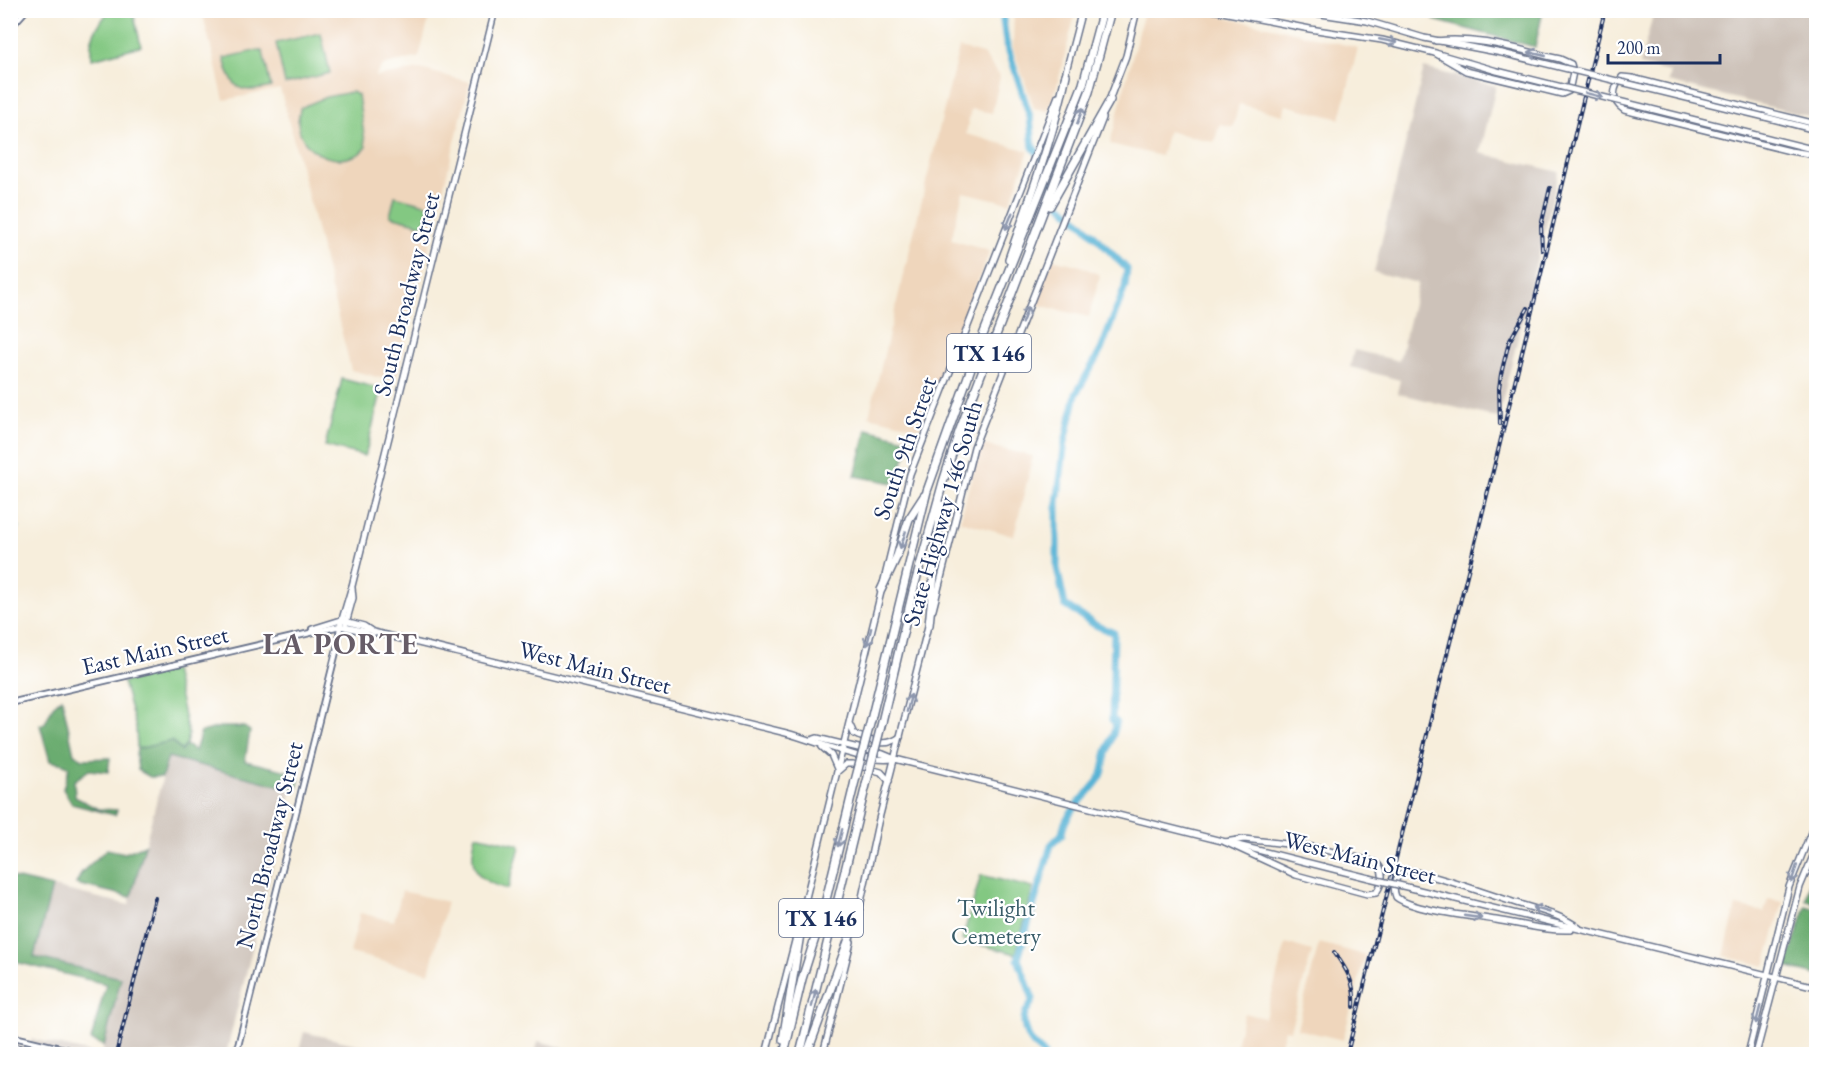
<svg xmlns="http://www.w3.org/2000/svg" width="1827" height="1065" viewBox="0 0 1827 1065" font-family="'EB Garamond',serif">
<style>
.built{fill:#efd6bc}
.industrial{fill:#cdc2b9}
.green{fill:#83c882;stroke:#4f7c70;stroke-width:1.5}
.forest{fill:#6aac70;stroke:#426e67;stroke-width:1.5}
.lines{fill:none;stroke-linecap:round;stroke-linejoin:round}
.stream{stroke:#58b3d5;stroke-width:1.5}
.river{stroke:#58b3d5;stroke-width:7}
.minor-casing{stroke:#68728a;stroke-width:8}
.major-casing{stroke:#68728a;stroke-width:8}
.highway-casing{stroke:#68728a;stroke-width:10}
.minor{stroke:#fff;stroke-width:4.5}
.major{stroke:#fff;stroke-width:5}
.highway{stroke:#fff;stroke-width:7}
.rail-casing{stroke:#1b2f5e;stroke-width:4}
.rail{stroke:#fff;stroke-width:1.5;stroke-dasharray:4.5;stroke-linecap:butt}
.major-bridge-casing{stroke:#68728a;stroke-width:8;stroke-linecap:butt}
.highway-bridge-casing{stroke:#68728a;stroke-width:10;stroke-linecap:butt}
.major-bridge{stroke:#fff;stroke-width:5}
.highway-bridge{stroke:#fff;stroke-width:7}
.oneway{stroke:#8d97ae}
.labels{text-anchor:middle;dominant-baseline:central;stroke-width:4.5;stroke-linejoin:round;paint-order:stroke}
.shield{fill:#fff;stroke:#5f6d8e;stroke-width:1.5}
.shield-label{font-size:22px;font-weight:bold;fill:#1b2f5e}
.street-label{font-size:24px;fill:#1b2f5e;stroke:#fff}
.park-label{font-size:24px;fill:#3a5d69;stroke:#fff}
.district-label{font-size:30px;font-weight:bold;letter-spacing:1.5px;fill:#675d68;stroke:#fff}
</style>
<rect width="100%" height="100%" fill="#fff"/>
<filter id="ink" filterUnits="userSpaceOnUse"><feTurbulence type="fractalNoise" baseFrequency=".0167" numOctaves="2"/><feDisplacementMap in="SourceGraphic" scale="12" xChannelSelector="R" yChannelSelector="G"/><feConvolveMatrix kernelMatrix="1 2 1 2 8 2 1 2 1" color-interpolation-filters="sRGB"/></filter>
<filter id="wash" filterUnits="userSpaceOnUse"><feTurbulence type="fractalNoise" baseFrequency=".008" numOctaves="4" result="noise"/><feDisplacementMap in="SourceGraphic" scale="24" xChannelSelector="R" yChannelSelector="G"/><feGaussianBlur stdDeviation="1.35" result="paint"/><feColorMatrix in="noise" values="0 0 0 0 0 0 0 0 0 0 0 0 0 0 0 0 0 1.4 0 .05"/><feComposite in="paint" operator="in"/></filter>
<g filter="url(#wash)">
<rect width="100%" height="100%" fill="#f7eedc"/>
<!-- built -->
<g class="built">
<path d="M202 11H431L419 57 382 66 375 77 420 69 470 82 395 382 351 370 301 167 280 89 224 100Z"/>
<path d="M1014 11H1076L1057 86 1048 111 1034 108 1013 48Z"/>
<path d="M1144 11H1194L1282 29 1358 48 1340 119 1286 105 1283 115 1239 104 1233 127 1220 124 1214 142 1168 131 1161 156 1110 144Z"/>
<path d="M959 48 983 54 1000 77 992 113 971 109 966 134 1029 151 1010 203 963 192 951 240 990 251 919 428 869 416Z"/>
<path d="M1052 259 1081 266 1100 275 1089 317 1034 304Z"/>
<path d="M980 444 1033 456 1014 536 960 521Z"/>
<path d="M402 891 447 902 429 973 350 953 360 913 394 921Z"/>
<path d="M1768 899 1783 902 1765 966 1724 956 1736 906 1764 912Z"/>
<path d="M1286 943 1312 951 1290 1030 1285 1029 1278 1054H1243L1234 1052 1244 1013 1265 1018Z"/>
<path d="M1319 943 1365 955 1343 1040 1297 1029Z"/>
</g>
<!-- industrial -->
<g class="industrial">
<path d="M1654 11H1816V118L1668 82 1670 72 1640 65Z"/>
<path d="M1424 68 1496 86 1480 153 1559 172 1498 418 1397 393 1400 380 1350 367 1354 350 1399 361 1418 283 1374 272Z"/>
<path d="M168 757 292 789 226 1054H102L121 979 34 957 53 887 129 905Z"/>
<path d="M304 1032 397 1054H298Z"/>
<path d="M32 1039 95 1054H26Z"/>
<path d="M538 1041 588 1054H535Z"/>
</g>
<!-- green -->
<g class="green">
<path d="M109 11H133L141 46 92 59C87 39 97 26 109 11Z"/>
<path d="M321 33 330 73 285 84 276 43Z"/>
<path d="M259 50 263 52 271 87C239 95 232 89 224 58Z"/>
<path d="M352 92 358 95 366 148C363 151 358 155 354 156 330 166 299 149 298 122 298 118 300 112 300 108L326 97Z"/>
<path d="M395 196 429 205 424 225 390 216Z"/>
<path d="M342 379 382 389 365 456 325 446Z"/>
<path d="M174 670 188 734 186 745 181 751 172 741 137 749 136 728 123 682Z"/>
<path d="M476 835 519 845 520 847 508 889C476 881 467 868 476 835Z"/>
<path d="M981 875 1033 888 1016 954 962 940Z"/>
</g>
<!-- forest -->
<g class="forest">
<path d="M1437 10H1543V11L1535 47 1434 20Z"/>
<path d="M867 429 913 441 893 483 855 476Z"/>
<path d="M62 698 74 754 83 759 110 758 108 772 89 770 74 781 75 797 98 809 117 810 115 815 72 804 63 789 69 767 64 764 50 761 40 725 45 723 53 706Z"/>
<path d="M220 727H244L250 731 245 761 288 771 287 776 299 779 298 787 292 789 168 757 162 777H150L138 770 136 755 137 749 172 741 181 751 186 745 195 751 201 732Z"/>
<path d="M145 845 131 897 76 884 82 872 107 849 125 853Z"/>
<path d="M10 877 52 887 34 957 121 978 104 1046 91 1040 106 984 11 961Z"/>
<path d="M1811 877 1816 878V903L1806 900Z"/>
<path d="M1806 906 1816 909V975L1786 967Z"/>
</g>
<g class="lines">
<!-- stream -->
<path class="stream" d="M10 530 20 527"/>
<!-- river -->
<path class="river" d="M1005 10 1003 20 1006 42 1030 117 1033 147 1044 161 1059 203 1086 227 1127 269 1125 287 1101 350 1076 394 1065 442 1057 503V568L1065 605 1095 625 1114 633 1112 720 1116 722C1115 732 1111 739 1108 749 1104 757 1105 768 1101 776 1090 795 1064 811 1062 834L1051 845 1018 959 1033 999C1031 1004 1029 1007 1026 1012 1019 1028 1032 1045 1044 1054"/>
</g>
</g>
<g filter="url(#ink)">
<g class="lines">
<defs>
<g id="minor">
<path d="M10 28 26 10"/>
<path d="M312 629 341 620"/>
<path d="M10 703 340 626 338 644 236 1054"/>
<path d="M10 1036 85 1054"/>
<path d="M10 1046 45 1054"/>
</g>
<g id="major">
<path d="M1212 10 1310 29 1382 40 1435 53 1497 71"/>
<path d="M1295 10 1367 21 1424 38 1502 53"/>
<path d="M1435 53 1466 71 1562 94 1569 91 1573 72 1571 64 1560 59C1519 50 1479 36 1436 41"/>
<path d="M1064 79 1082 10"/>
<path d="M1108 103 1126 56 1137 10"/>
<path d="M1765 117 1816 130"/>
<path d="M1816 124 1632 78 1622 77C1612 89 1611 101 1624 110L1790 151 1816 155"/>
<path d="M1760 136 1816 150"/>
<path d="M933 610 974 447 1103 118"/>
<path d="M341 620 364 626 373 632 786 733C817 741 862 763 893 759"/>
<path d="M346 623 353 598 352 588"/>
<path d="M369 630 363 631 340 626 352 586 495 10"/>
<path d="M850 725 854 734 858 736C874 741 885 748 900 737"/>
<path d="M811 740 817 738 883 754 895 759 1369 878"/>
<path d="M822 747 831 755 838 771 846 764H853L881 772 889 781"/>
<path d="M1244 839 1313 847 1374 862C1386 868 1383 883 1376 893L1367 894 1296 875 1225 842Z"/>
<path d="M1411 888 1816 987"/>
<path d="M804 906 910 474 1058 96"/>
<path d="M858 916 878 823 929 622"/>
<path d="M1571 930C1545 931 1521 924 1496 920 1472 916 1414 911 1396 897 1392 886 1395 876 1406 870 1442 877 1475 890 1510 901 1533 909 1559 913 1579 928"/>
<path d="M766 1054 797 933"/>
<path d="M823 1054 851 942"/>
<path d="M1748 1054 1789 887 1816 820"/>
<path d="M1756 1054 1800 887 1816 849"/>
</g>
<g id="highway">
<path d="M1050 206 1110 100"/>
<path d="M1009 259C1030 198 1053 138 1066 75"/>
<path d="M881 590 897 556 909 519 924 496"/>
<path d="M929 625 941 505"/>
<path d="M871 720 927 491 981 340 1083 84 1103 10"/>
<path d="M882 722 913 591 943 482 959 432 1089 92 1111 10"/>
<path d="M783 1040 805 903"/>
<path d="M784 1054 802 979 822 916 855 781"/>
<path d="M800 1054 866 785"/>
<path d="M807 1054 858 914"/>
</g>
</defs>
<!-- minor casing -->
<use href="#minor" class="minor-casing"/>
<!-- major casing -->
<use href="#major" class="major-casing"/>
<!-- highway casing -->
<use href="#highway" class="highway-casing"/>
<!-- minor -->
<use href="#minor" class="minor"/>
<!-- major -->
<use href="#major" class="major"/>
<!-- highway -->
<use href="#highway" class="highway"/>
<defs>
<g id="rail">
<path d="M1542 250 1541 226 1550 188"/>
<path d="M1500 424 1499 388 1501 374 1509 342 1528 308"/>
<path d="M1334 952C1347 970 1356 984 1354 1007"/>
<path d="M116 1054 155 898"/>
<path d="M1347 1054 1499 447 1605 10"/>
</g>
</defs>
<!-- rail casing -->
<use href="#rail" class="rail-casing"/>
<!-- rail -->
<use href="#rail" class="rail"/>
<defs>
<g id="major-bridge">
<path d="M1502 53 1765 117"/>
<path d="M1497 71 1760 136"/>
<path d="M1369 878 1411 888"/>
</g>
<g id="highway-bridge">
<path d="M855 781 871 720"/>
<path d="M866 785 882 722"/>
</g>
</defs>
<!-- major-bridge casing -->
<use href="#major-bridge" class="major-bridge-casing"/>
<!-- highway-bridge casing -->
<use href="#highway-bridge" class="highway-bridge-casing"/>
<!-- major-bridge -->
<use href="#major-bridge" class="major-bridge"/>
<!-- highway-bridge -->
<use href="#highway-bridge" class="highway-bridge"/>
</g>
<!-- one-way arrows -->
<defs><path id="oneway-shaft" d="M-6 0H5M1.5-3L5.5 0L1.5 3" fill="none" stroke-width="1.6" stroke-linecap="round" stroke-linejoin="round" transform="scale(1.5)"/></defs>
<g class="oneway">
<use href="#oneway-shaft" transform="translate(1388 41) rotate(11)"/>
<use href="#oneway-shaft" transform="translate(1537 54) rotate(-167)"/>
<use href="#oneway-shaft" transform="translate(1594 95) rotate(14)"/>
<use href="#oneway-shaft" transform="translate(1080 116) rotate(-70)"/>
<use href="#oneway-shaft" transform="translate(1009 221) rotate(112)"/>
<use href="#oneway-shaft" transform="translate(1025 315) rotate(-69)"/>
<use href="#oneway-shaft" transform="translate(903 540) rotate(108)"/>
<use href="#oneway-shaft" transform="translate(869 637) rotate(104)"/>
<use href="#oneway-shaft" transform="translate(909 703) rotate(-76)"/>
<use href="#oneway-shaft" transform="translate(840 838) rotate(104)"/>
<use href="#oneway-shaft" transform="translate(1794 874) rotate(109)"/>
<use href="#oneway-shaft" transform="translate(1541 910) rotate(-164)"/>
<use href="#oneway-shaft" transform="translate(1473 917) rotate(8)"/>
<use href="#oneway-shaft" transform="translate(814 998) rotate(-76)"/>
<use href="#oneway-shaft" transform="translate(1758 1015) rotate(104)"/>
</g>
</g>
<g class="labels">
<!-- shield labels -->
<g class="shield">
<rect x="947" y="334" width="84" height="38" rx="4.5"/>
<rect x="779" y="899" width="84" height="38" rx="4.5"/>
</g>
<g class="shield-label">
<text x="989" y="353">TX 146</text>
<text x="821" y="918">TX 146</text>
</g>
<!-- street labels -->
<g class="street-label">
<text transform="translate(406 294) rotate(-76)">South Broadway Street</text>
<text transform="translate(904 448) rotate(-71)">South 9th Street</text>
<text transform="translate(942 513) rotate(-74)">State Highway 146 South</text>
<text transform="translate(155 650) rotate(-13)">East Main Street</text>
<text transform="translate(595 667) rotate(14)">West Main Street</text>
<text transform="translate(269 845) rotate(-76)">North Broadway Street</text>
<text transform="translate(1360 857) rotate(14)">West Main Street</text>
</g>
<!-- park labels -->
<g class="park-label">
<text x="996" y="907">Twilight<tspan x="996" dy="28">Cemetery</tspan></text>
</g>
<!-- district labels -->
<g class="district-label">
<text x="341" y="643">LA PORTE</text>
</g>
</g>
<!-- margin -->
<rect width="1827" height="1065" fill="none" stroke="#fff" stroke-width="36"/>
<!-- scale -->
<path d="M1608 54v9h112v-9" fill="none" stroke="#1b2f5e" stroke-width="3"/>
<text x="1617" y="54" font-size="18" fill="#1b2f5e" stroke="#ffffff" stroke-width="4.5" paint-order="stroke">200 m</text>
</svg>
